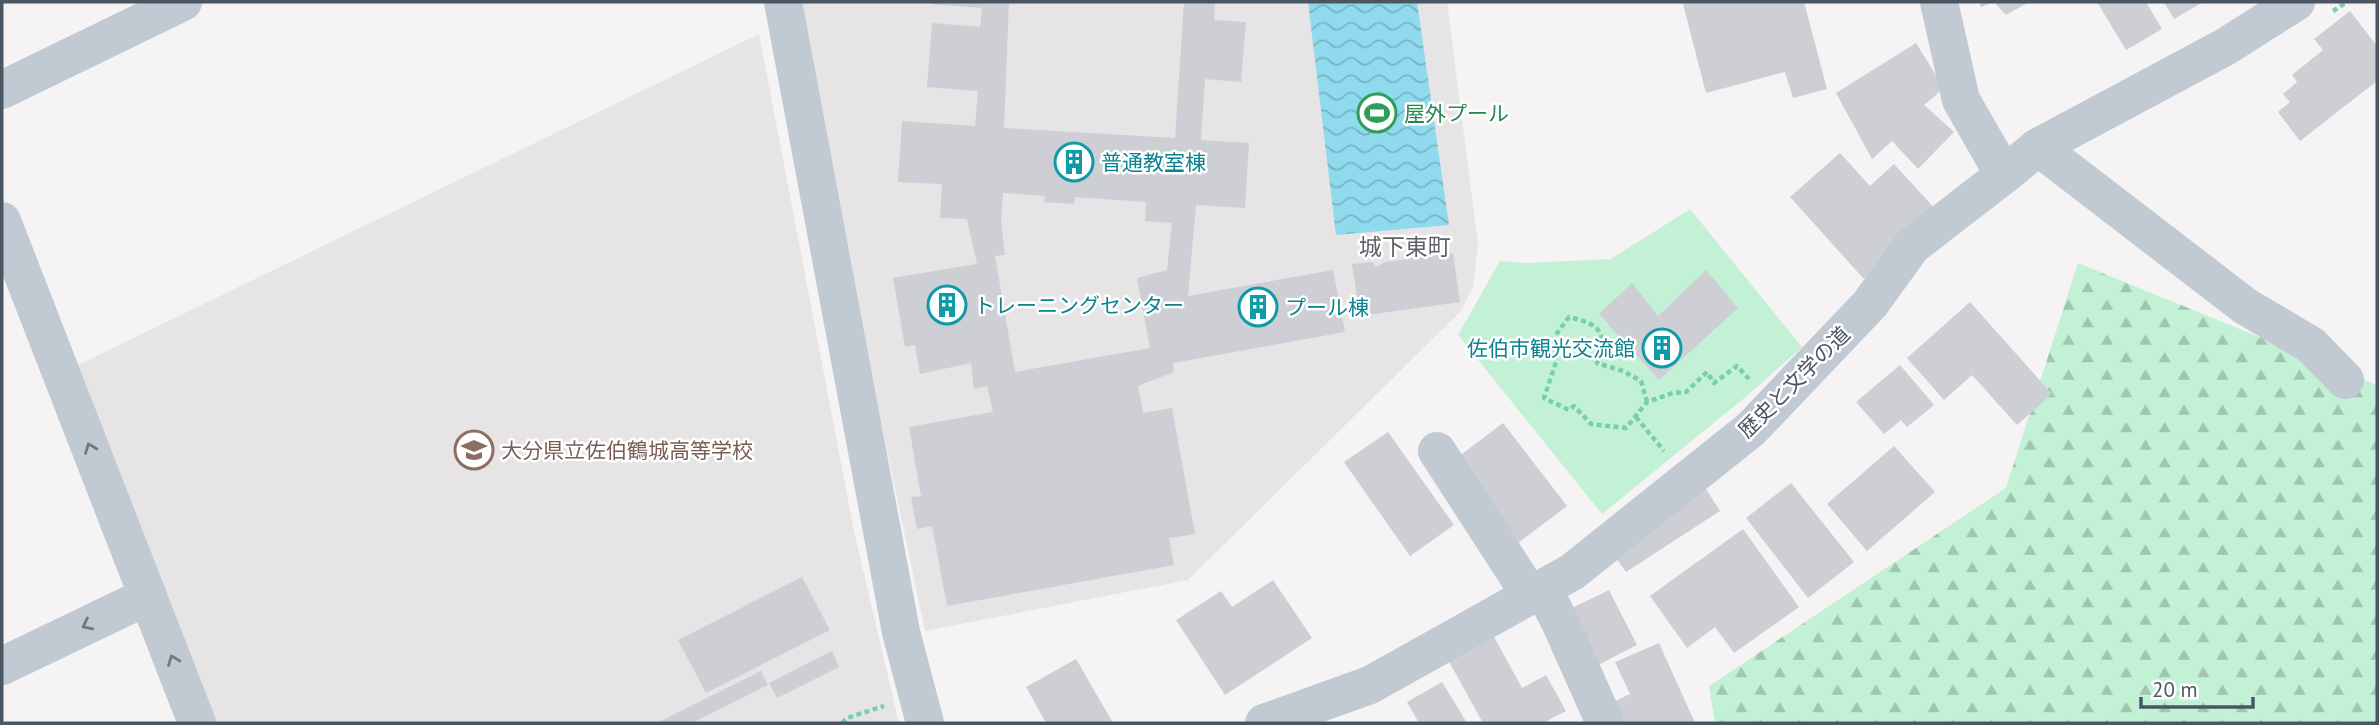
<svg xmlns="http://www.w3.org/2000/svg" width="2379" height="725" viewBox="0 0 2379 725" font-family="'PT Sans','Noto Sans JP',sans-serif">
<style>
.education{fill:#e6e4e5}
.green{fill:#c3f1d5}
.forest{fill:url(#forest-firs)}
.water{fill:url(#water-waves)}
.building{fill:#cdcfd5;fill-rule:evenodd}
.lines{fill:none;stroke-linecap:round;stroke-linejoin:round}
.path{stroke:#7ad0a6;stroke-width:4.5;stroke-dasharray:5 3.5;stroke-linecap:butt}
.minor{stroke:#c1cad2;stroke-width:38}
.tertiary{stroke:#c1cad2;stroke-width:38}
.oneway{stroke:#6e7983}
.labels{text-anchor:middle;dominant-baseline:central;stroke-width:5;stroke-linejoin:round;paint-order:stroke}
.leisure-label{font-size:21px;fill:#27864d;stroke:#fff;text-anchor:start}
.culture-label{font-size:21px;fill:#0d838f;stroke:#fff;text-anchor:start}
.street-label{font-size:21px;fill:#4a5661;stroke:#fff}
.education-label{font-size:21px;fill:#785e54;stroke:#fff;text-anchor:start}
.neighbourhood-label{font-size:23px;fill:#5f6368;stroke:#fff}
</style>
<defs>
<pattern id="forest-firs" width="22" height="20" patternUnits="userSpaceOnUse" patternTransform="scale(1.75)"><rect width="22" height="20" fill="#c3f1d5"/><path d="M5 1l3.5 6h-7zM16 11l3.5 6h-7z" fill="#a0c6b0"/></pattern>
<pattern id="water-waves" width="16" height="10" patternUnits="userSpaceOnUse" patternTransform="scale(1.75)"><rect width="16" height="10" fill="#90daee"/><path d="M0 5q4-4 8 0t8 0" fill="none" stroke="#78b4c4"/></pattern>
</defs>
<rect width="100%" height="100%" fill="#f5f3f3"/>
<!-- education -->
<g class="education">
<path d="M793 2H1447L1478 244 1473 287 1461 311 1188 580 925 631Z"/>
<path d="M759 34 855 536 899 723H214L78 365Z"/>
</g>
<!-- green -->
<path class="green" d="M1690 209 1802 347 1748 395 1602 514 1458 335 1500 261 1526 263 1611 259Z"/>
<!-- forest -->
<path class="forest" d="M2078 263 2377 385V723H1715L1709 686 2006 488Z"/>
<!-- water -->
<path class="water" d="M1308 2H1417L1449 225 1336 235Z"/>
<!-- building -->
<g class="building">
<path d="M930 2H1009L1004 128 1175 138 1184 2H1215L1214 20 1246 22 1241 82 1205 79 1201 140 1249 143 1245 208 1196 205 1188 296 1333 270 1345 332 1173 363 1174 372 1138 386 1143 413 1172 408 1195 534 1169 538 1174 565 947 606 932 526 917 529 911 497 921 496 909 427 993 412 987 386 974 389 971 363 920 374 915 345 905 347 893 278 977 264 967 219 940 218 942 184 898 182 902 121 975 126 978 91 927 87 932 23 980 27 982 8 930 4ZM1003 193 1045 196 1044 202 1074 204 1075 197 1146 202 1145 221 1172 223 1167 270 1137 278 1150 348 1015 372 995 256 1005 255 1001 221Z"/>
<path d="M1692 2H1804L1827 89 1793 98 1785 72 1706 93 1683 4Z"/>
<path d="M1979 2H2029L2006 15 1994 2 1981 7Z"/>
<path d="M2097 2H2146L2162 29 2126 50Z"/>
<path d="M2164 2H2203L2174 19Z"/>
<path d="M2350 11 2377 46V81L2300 141 2278 112 2290 102 2283 94 2297 82 2292 75 2323 50 2314 39Z"/>
<path d="M1916 43 1944 88 1924 105 1954 132 1918 169 1892 141 1872 159 1836 93Z"/>
<path d="M1840 153 1870 186 1894 164 1938 212 1864 279 1790 197Z"/>
<path d="M1453 253 1460 302 1360 316 1352 264 1373 262 1376 267 1385 262Z"/>
<path d="M1706 270 1738 308 1659 380 1599 314 1632 283 1658 316Z"/>
<path d="M1970 302 2052 394 2017 425 1972 375 1944 400 1907 358Z"/>
<path d="M1900 365 1934 405 1907 427 1901 420 1884 434 1856 402Z"/>
<path d="M1503 423 1567 506 1518 543 1454 460Z"/>
<path d="M1388 432 1454 525 1410 556 1344 462Z"/>
<path d="M1894 446 1935 492 1867 551 1827 504Z"/>
<path d="M1791 483 1854 562 1808 598 1746 518Z"/>
<path d="M1704 486 1720 511 1626 572 1609 548Z"/>
<path d="M1743 529 1799 607 1734 653 1715 627 1687 648 1650 596Z"/>
<path d="M802 577 830 630 706 693 678 640Z"/>
<path d="M1273 580 1312 638 1225 695 1176 620 1221 591 1232 607Z"/>
<path d="M1609 590 1637 645 1592 668 1564 612Z"/>
<path d="M1492 633 1522 688 1546 675 1566 711 1543 723H1483L1447 658Z"/>
<path d="M1659 643 1695 723H1618L1609 704 1630 694 1615 662Z"/>
<path d="M832 651 839 667 777 698 769 683Z"/>
<path d="M1076 659 1113 723H1046L1026 687Z"/>
<path d="M761 671 768 685 692 723H657Z"/>
<path d="M1442 682 1467 723H1419L1407 702Z"/>
</g>
<g class="lines">
<!-- path -->
<g class="path">
<path d="M2333 11 2347 2"/>
<path d="M1647 402 1641 381 1623 371 1597 363C1609 332 1599 324 1569 317L1554 337 1556 362 1544 398 1569 410 1574 406 1591 424 1626 428 1647 402 1673 393 1686 392 1707 372 1714 383 1737 366 1749 379"/>
<path d="M1636 417 1664 451"/>
<path d="M842 723 847 718 884 706"/>
</g>
<!-- minor -->
<g class="minor">
<path d="M2 90 183 2"/>
<path d="M2038 147 2245 306 2311 345 2345 380"/>
<path d="M2 221 197 723"/>
<path d="M1437 451 1530 595"/>
<path d="M1543 589 1560 622 1605 723"/>
<path d="M2 666 148 596"/>
<path d="M1264 723 1370 685 1572 572 1751 429 1870 304 1912 246 2004 175 1961 100 1939 2"/>
</g>
<!-- tertiary -->
<g class="tertiary">
<path d="M783 2 901 632 925 723"/>
<path d="M2004 175 2038 147 2225 47 2296 2"/>
</g>
</g>
<!-- one-way arrows -->
<defs><path id="oneway-chevron" d="M-2-3.5L2.5 0L-2 3.5" fill="none" stroke-width="1.6" stroke-linecap="round" stroke-linejoin="round" transform="scale(1.75)"/></defs>
<g class="oneway">
<use href="#oneway-chevron" transform="translate(90 448) rotate(-111)"/>
<use href="#oneway-chevron" transform="translate(87 625) rotate(154)"/>
<use href="#oneway-chevron" transform="translate(173 660) rotate(-111)"/>
</g>
<!-- icons -->
<defs>
<symbol id="stadium-ring" viewBox="-11 -11 22 22"><circle r="9.5" fill="#fff" stroke="#2e9e5b" stroke-width="1.5"/><path d="M0-5a6.5 5 0 1 0 0 10a6.5 5 0 1 0 0-10ZM-3.5-1.8h7v3.6h-7Z" fill="#2e9e5b"/></symbol>
<symbol id="building-ring" viewBox="-11 -11 22 22"><circle r="9.5" fill="#fff" stroke="#0f9aa8" stroke-width="1.5"/><path d="M-4-6H4V6H1V3H-1V6H-4ZM-2.5-4.3h1.7v1.8h-1.7ZM.8-4.3h1.7v1.8H.8ZM-2.5-1h1.7V.8h-1.7ZM.8-1h1.7V.8H.8Z" fill="#0f9aa8"/></symbol>
<symbol id="school-ring" viewBox="-11 -11 22 22"><circle r="9.5" fill="#fff" stroke="#8d6e63" stroke-width="1.5"/><path d="M0-5L7-2L0 1L-7-2ZM-4 1L0 2.5L4 1V4Q0 6-4 4Z" fill="#8d6e63"/></symbol>
</defs>
<g fill-rule="evenodd">
<use href="#stadium-ring" x="1355" y="91" width="44" height="44"/>
<use href="#building-ring" x="1052" y="140" width="44" height="44"/>
<use href="#building-ring" x="925" y="283" width="44" height="44"/>
<use href="#building-ring" x="1236" y="285" width="44" height="44"/>
<use href="#building-ring" x="1640" y="326" width="44" height="44"/>
<use href="#school-ring" x="452" y="428" width="44" height="44"/>
</g>
<g class="labels">
<!-- leisure labels -->
<g class="leisure-label">
<text x="1404" y="113">屋外プール</text>
</g>
<!-- culture labels -->
<g class="culture-label">
<text x="1101" y="162">普通教室棟</text>
<text x="974" y="305">トレーニングセンター</text>
<text x="1285" y="307">プール棟</text>
<text x="1635" y="348" text-anchor="end">佐伯市観光交流館</text>
</g>
<!-- street labels -->
<g class="street-label">
<text transform="translate(1794 382) rotate(-45)">歴史と文学の道</text>
</g>
<!-- education labels -->
<g class="education-label">
<text x="501" y="450">大分県立佐伯鶴城高等学校</text>
</g>
<!-- neighbourhood labels -->
<g class="neighbourhood-label">
<text x="1405" y="246">城下東町</text>
</g>
</g>
<!-- border -->
<rect width="2379" height="725" fill="none" stroke="#4a5661" stroke-width="7"/>
<!-- scale -->
<path d="M2141 697v10h112v-10" fill="none" stroke="#4a5661" stroke-width="3.5"/>
<text x="2152" y="697" font-size="21" fill="#4a5661" stroke="#ffffff" stroke-width="5" paint-order="stroke">20 m</text>
</svg>
